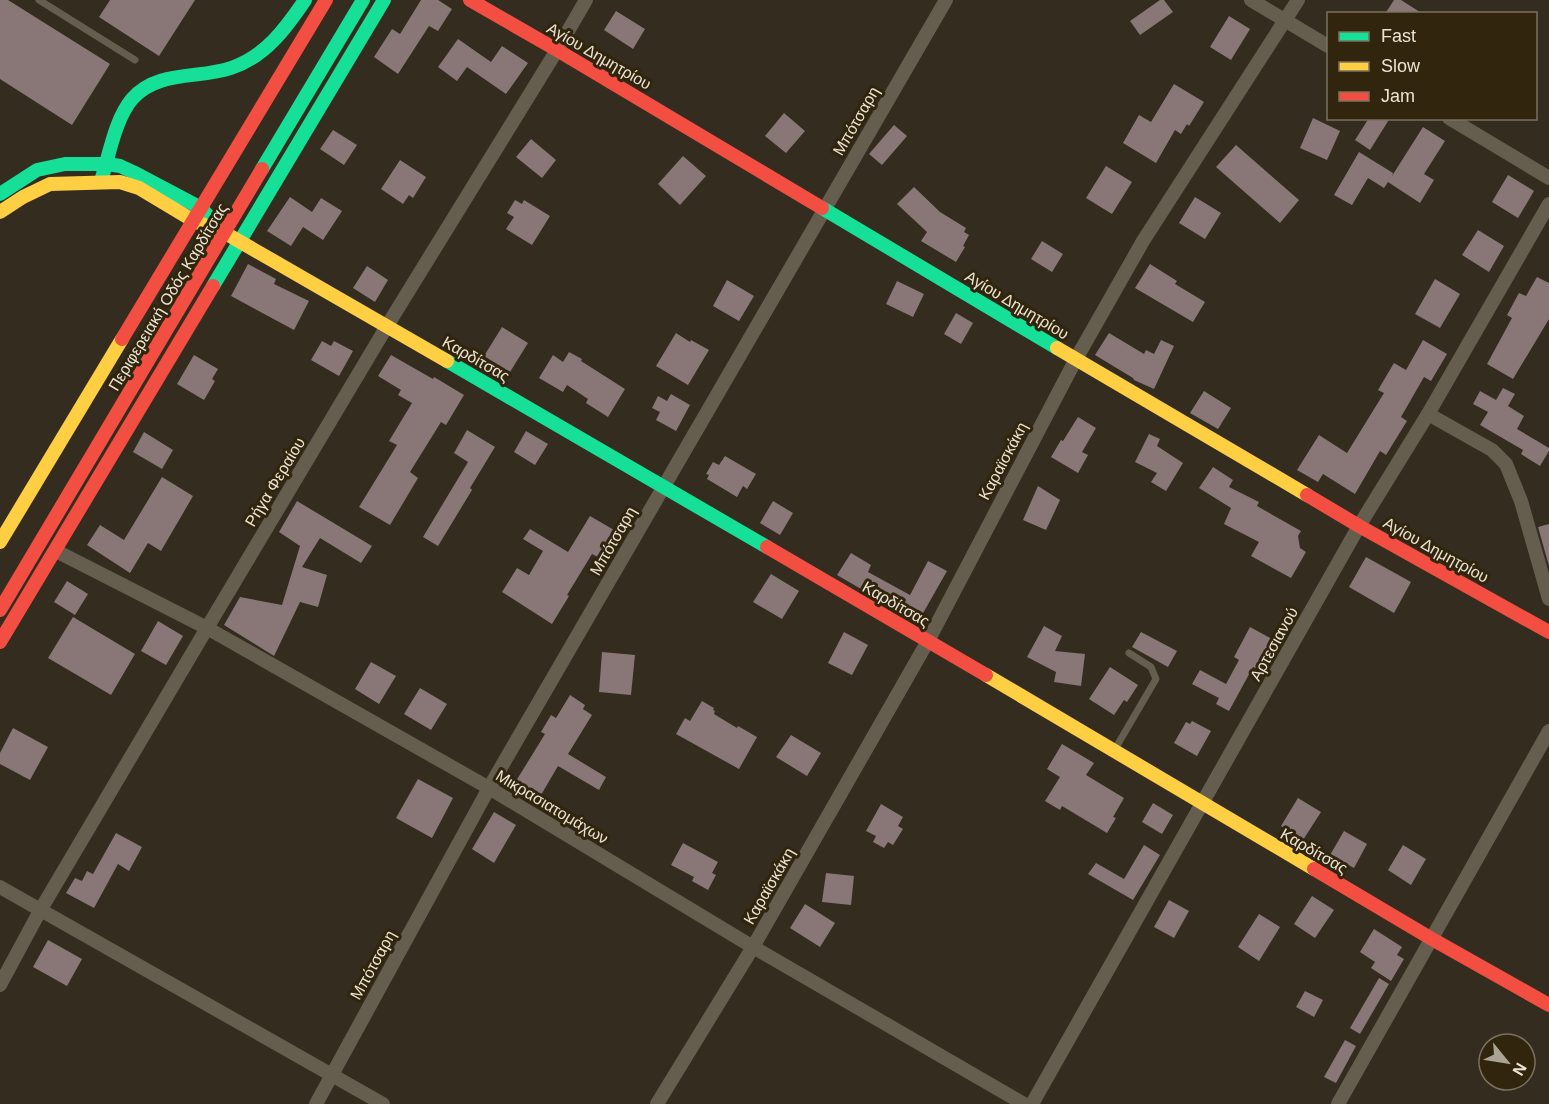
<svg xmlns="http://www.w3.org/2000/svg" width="1549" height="1104" viewBox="0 0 1549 1104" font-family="Helvetica,sans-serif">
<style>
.building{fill:#887776}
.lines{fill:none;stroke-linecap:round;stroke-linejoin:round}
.lane{stroke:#655e4f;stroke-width:7}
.street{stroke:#655e4f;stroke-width:14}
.fast{stroke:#16e098;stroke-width:14}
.slow{stroke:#ffcf43;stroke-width:14}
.jam{stroke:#f24e42;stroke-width:14}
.labels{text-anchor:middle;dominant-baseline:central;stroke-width:6;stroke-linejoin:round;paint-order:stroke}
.street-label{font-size:16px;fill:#ebe4d5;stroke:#31250d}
</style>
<rect width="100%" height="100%" fill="#332c1f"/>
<!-- building -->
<g class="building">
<path d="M0 0H8L110 64 72 125 0 79Z"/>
<path d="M110 0H195L159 56 99 17Z"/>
<path d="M421 0H438L452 9 438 31 429 26 398 74 374 57 392 29 400 34Z"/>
<path d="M1160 0H1164L1173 12 1140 35 1130 21Z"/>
<path d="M1394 0H1401L1423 14H1385Z"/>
<path d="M616 11 645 29 633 49 604 30Z"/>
<path d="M1229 16 1250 29 1231 60 1210 47Z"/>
<path d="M458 39 491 62 502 46 528 63 506 94 467 67 457 81 438 67Z"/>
<path d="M1174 84 1204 102 1189 126 1187 124 1181 134 1175 130 1156 163 1123 143 1139 115 1151 122Z"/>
<path d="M784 113 805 131 786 153 765 136Z"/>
<path d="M1313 118 1340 131 1327 160 1300 148Z"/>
<path d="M1369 118H1390L1370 150 1355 140Z"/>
<path d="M894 125 907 136 882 165 869 154Z"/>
<path d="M1423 127 1445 141 1424 174 1434 180 1420 203 1388 182 1384 188 1368 178 1352 205 1334 195 1359 152 1393 173 1392 176Z"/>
<path d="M333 130 357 145 344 165 320 149Z"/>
<path d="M531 139 556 160 542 178 516 157Z"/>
<path d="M1236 145 1299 200 1280 223 1216 167Z"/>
<path d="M683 156 706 176 680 205 658 184Z"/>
<path d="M400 160 426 177 413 198 409 195 403 204 381 189Z"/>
<path d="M1106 166 1132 182 1112 214 1086 198Z"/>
<path d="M1508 175 1534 191 1518 218 1492 202Z"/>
<path d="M914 187 940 212 966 228 964 232 969 235 963 246 965 247 956 262 921 241 927 232 897 204Z"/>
<path d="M290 197 312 212 321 198 342 211 323 240 303 227 291 246 267 231Z"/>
<path d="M1195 197 1221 213 1205 239 1179 223Z"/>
<path d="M515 200 522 204 524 200 550 216 532 245 506 229 514 217 507 213Z"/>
<path d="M1478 230 1504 246 1489 272 1462 255Z"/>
<path d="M1042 241 1063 254 1052 272 1031 259Z"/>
<path d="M248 264 276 279 274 284 309 301 294 330 231 296Z"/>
<path d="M1150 264 1177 281 1175 284 1205 302 1193 322 1135 288Z"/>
<path d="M367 266 388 280 375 302 353 288Z"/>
<path d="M1537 277 1549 283V319L1513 379 1487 364 1512 318 1507 315 1519 293 1526 296Z"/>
<path d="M1435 279 1460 294 1440 328 1415 314Z"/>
<path d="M727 280 754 296 739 321 713 306Z"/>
<path d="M897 281 924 294 913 317 886 304Z"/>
<path d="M956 313 973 323 961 344 944 334Z"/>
<path d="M502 327 528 343 510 372 484 356Z"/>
<path d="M676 333 690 342 691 340 709 350 688 385 656 366Z"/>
<path d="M1109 333 1144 354 1146 350 1154 354 1161 340 1174 346 1154 389 1134 380 1133 378 1095 355Z"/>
<path d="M1423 340 1447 354 1431 381 1424 377 1401 417 1407 421 1386 455 1380 451 1355 494 1323 474 1318 482 1297 470 1319 435 1347 453 1384 393 1378 390 1394 363 1406 370Z"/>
<path d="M322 341 331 346 334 341 353 351 339 376 311 360Z"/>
<path d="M569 352 582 359 581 361 625 389 608 417 586 403 588 399 567 385 563 392 539 378 553 355 563 362Z"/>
<path d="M194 355 218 369 212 379 215 381 204 400 177 384Z"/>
<path d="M391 355 433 379 434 377 464 395 446 425 441 422 410 472 418 478 390 525 359 507 397 445 389 441 412 403 398 395 401 390 378 376Z"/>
<path d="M1503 388 1515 394 1508 406 1524 416 1517 429 1549 448V451L1540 466 1521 454 1523 450 1480 425 1488 412 1473 404 1480 391 1496 400Z"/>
<path d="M1204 391 1231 408 1218 429 1190 413Z"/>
<path d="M671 394 690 405 676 431 656 420 660 412 652 408 658 396 667 401Z"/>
<path d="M1078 417 1096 428 1082 452 1088 455 1078 473 1051 457 1061 440 1063 441Z"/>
<path d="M467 430 495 447 470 488 472 490 438 546 423 537 468 462 454 453Z"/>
<path d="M526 431 548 444 535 465 514 452Z"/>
<path d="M144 432 173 450 162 469 133 452Z"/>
<path d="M1149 434 1160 439 1157 446 1183 463 1166 491 1151 482 1157 473 1135 462Z"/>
<path d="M725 456 756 474 747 489 743 486 737 497 707 479 709 475 706 474 713 462 719 465Z"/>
<path d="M1213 467 1233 480 1229 487 1259 502 1257 506 1301 531 1298 536 1300 548 1306 552 1291 578 1251 556 1259 542 1224 524 1231 508 1199 488Z"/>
<path d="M162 477 193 496 161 551 148 543 130 573 87 545 100 525 124 540Z"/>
<path d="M1038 486 1060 500 1046 530 1023 520Z"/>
<path d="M297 501 372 546 361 563 320 538 302 567 327 575 318 607 300 602 274 656 224 625 240 597 282 605 300 546 279 532Z"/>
<path d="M773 501 793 513 780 535 760 523Z"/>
<path d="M590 516 614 530 598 557 592 554 567 595 569 596 552 624 502 592 517 568 529 575 543 551 523 539 530 529 568 552Z"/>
<path d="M1549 524V566L1538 527Z"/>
<path d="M851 553 871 565 868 572 910 595 928 561 947 571 918 622 837 575Z"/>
<path d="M1366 557 1411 582 1394 613 1349 587Z"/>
<path d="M771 574 799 591 782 619 753 602Z"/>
<path d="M67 581 88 594 75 615 54 602Z"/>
<path d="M73 617 135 654 111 695 48 658Z"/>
<path d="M158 621 183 636 166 665 141 651Z"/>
<path d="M1044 626 1062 636 1055 651 1085 654 1081 686 1054 682 1056 672 1027 657Z"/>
<path d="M1250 627 1274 640 1258 669 1253 667 1229 711 1216 704 1219 698 1192 684 1200 670 1226 684 1239 660 1234 657Z"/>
<path d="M844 632 868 645 852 675 828 663Z"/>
<path d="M1141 632 1177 651 1168 667 1132 647Z"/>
<path d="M602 652 635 655 631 695 599 692Z"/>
<path d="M371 662 396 676 379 704 355 689Z"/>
<path d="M1110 667 1138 685 1127 702 1124 700 1114 715 1089 699Z"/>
<path d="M420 688 447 704 431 730 404 714Z"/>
<path d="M570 695 585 705 583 709 592 715 568 754 606 777 599 790 558 766 541 795 516 781 545 734 541 732 551 715 556 718Z"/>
<path d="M702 701 714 708 713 710 715 711 714 714 737 728 738 726 757 737 739 769 676 734 685 718 690 721Z"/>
<path d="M1192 721 1211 731 1197 756 1174 743 1186 722 1190 724Z"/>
<path d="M13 728 48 747 30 780 0 764V753Z"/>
<path d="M791 735 821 753 807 776 776 757Z"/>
<path d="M1062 744 1094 763 1086 775 1124 798 1113 817 1116 818 1107 833 1062 806 1060 810 1045 801 1060 777 1047 769Z"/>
<path d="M418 779 453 798 432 838 396 818Z"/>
<path d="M1298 798 1321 812 1303 840 1281 826Z"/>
<path d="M1153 803 1173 815 1162 834 1142 822Z"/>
<path d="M881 804 903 817 898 826 903 829 893 845 888 842 884 848 873 842 876 836 866 831Z"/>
<path d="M494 812 516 825 494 863 472 849Z"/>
<path d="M1344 831 1367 844 1354 868 1330 855Z"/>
<path d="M116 833 142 847 129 871 118 864 94 908 66 893 75 878 82 881 87 871 93 874Z"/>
<path d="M683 843 718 862 712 873 716 875 708 890 692 881 694 877 671 865Z"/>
<path d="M1144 845 1160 855 1133 900 1088 874 1096 863 1124 879Z"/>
<path d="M1403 845 1426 859 1411 885 1388 870Z"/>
<path d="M826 873 854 876 851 905 822 902Z"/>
<path d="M1312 896 1334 910 1315 938 1294 924Z"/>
<path d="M1169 900 1189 911 1174 938 1154 927Z"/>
<path d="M805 904 835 923 820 947 790 928Z"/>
<path d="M1259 914 1280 927 1259 961 1238 947Z"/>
<path d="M1374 929 1402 947 1397 955 1404 959 1391 981 1371 968 1375 962 1360 952Z"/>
<path d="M48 940 82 959 67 986 33 967Z"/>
<path d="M1379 978 1389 984 1360 1034 1350 1028Z"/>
<path d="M1305 991 1323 1000 1314 1017 1296 1007Z"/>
<path d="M1345 1040 1356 1046 1336 1083 1324 1077Z"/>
</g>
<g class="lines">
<!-- lane -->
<g class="lane">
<path d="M39 0 135 60"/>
<path d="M1115 749 1156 679 1151 667 1129 653"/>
</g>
<!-- street -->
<g class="street">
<path d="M1251 0 1328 46"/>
<path d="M1449 118 1549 178"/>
<path d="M1428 414 1492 450 1506 464 1521 501 1549 599"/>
<path d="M56 551 207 628 489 788 753 947 1024 1104"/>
<path d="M0 887 383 1104"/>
<path d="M0 985 41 909 207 628 387 326 557 50 586 0"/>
<path d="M316 1104 489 788 946 0"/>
<path d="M657 1104 753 947 928 641 1076 359 1143 241 1298 0"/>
<path d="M1032 1104 1359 526 1428 414 1549 204"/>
<path d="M1338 1104 1549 731"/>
</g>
<!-- fast -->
<g class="fast">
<path d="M262 169 363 0"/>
<path d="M101 181C109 156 115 119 132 99 157 70 199 79 231 68 265 57 286 28 305 0"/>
<path d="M0 194 37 170 65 164H107L120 166 133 172 201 208 209 217"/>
<path d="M822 208 1057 348"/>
<path d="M213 286 384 0"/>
<path d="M447 361 767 547"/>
</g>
<!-- slow -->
<g class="slow">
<path d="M0 212 23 197 50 184 120 182 139 188 194 221 225 233 447 361"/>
<path d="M1057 348 1307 495"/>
<path d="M0 542 122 339"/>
<path d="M986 675 1314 869"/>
</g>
<!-- jam -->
<g class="jam">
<path d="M470 0 557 50 822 208"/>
<path d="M122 339 326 0"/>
<path d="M1307 495 1359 526 1549 632"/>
<path d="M767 547 986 675"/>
<path d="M0 610 262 169"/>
<path d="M0 642 213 286"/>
<path d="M1314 869 1432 939 1549 1005"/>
</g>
</g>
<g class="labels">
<!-- street labels -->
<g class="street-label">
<text transform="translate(599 56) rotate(30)">Αγίου Δημητρίου</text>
<text transform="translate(856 121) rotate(-60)">Μπότσαρη</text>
<text transform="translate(168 297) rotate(-59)">Περιφερειακή Οδός Καρδίτσας</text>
<text transform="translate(1017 305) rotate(31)">Αγίου Δημητρίου</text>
<text transform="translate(476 359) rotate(30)">Καρδίτσας</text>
<text transform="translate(1003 461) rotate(-62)">Καραϊσκάκη</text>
<text transform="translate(275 482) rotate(-59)">Ρήγα Φεραίου</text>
<text transform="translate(613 541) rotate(-60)">Μπότσαρη</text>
<text transform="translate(1436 550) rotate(29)">Αγίου Δημητρίου</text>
<text transform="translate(896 604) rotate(30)">Καρδίτσας</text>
<text transform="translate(1274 644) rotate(-61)">Αρτεσιανού</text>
<text transform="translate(552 807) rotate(31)">Μικρασιατομάχων</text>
<text transform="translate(1314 851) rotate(30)">Καρδίτσας</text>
<text transform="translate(769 886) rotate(-60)">Καραϊσκάκη</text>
<text transform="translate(373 965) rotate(-61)">Μπότσαρη</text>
</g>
</g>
<!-- legend -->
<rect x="1327" y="12" width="210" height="108" fill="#31250d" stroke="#7b715d" stroke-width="1.5"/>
<rect x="1339" y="32" width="30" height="9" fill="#16e098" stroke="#7b715d" stroke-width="1.5"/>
<text x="1381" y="42" font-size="18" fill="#ebe4d5">Fast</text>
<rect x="1339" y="62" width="30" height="9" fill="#ffcf43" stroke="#7b715d" stroke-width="1.5"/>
<text x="1381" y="72" font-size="18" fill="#ebe4d5">Slow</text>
<rect x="1339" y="92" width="30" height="9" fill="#f24e42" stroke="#7b715d" stroke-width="1.5"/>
<text x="1381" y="102" font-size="18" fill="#ebe4d5">Jam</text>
<!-- north arrow -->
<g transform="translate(1507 1062) rotate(120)"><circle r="28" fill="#31250d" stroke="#7b715d" stroke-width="1.5"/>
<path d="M0-4.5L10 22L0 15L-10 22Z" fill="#aba495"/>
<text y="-9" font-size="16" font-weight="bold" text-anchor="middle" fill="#ebe4d5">N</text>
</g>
</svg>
